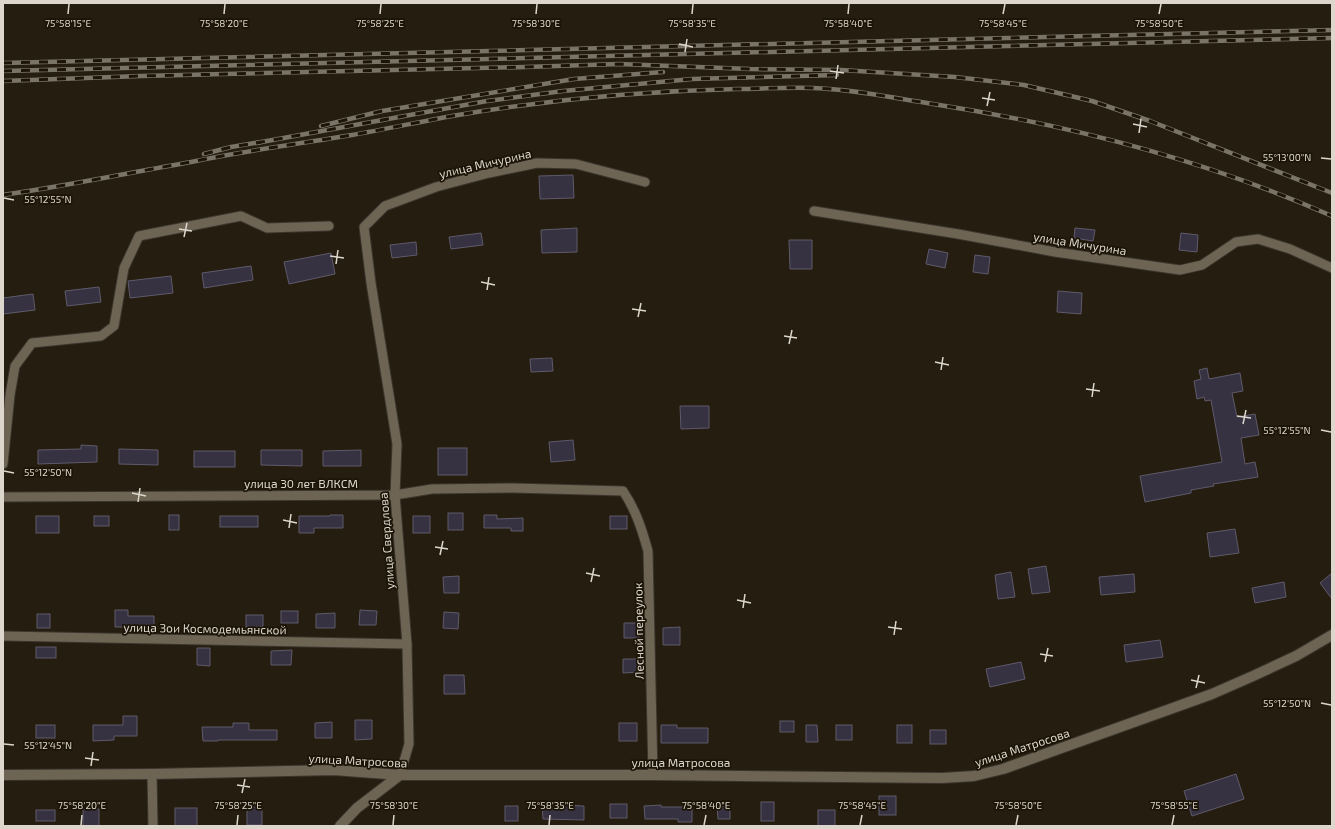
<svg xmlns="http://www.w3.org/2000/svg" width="1335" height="829" viewBox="0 0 1335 829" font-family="'Exo 2',sans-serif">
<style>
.building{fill:#373242;stroke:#5f5a6b}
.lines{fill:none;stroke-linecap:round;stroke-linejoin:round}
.minor-casing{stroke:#3b352d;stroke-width:11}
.tertiary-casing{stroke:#3b352d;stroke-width:12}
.minor{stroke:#6e6454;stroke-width:9}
.tertiary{stroke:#6e6454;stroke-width:10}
.rail-casing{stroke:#7a7368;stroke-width:4.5}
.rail{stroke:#1c1406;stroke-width:3;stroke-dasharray:9;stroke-linecap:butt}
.ticks{fill:none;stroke:#dcd6cd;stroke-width:1.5}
.labels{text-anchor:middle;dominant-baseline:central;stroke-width:3.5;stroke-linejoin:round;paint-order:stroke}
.street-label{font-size:12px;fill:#dcd6cd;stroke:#1c1406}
.ticks-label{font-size:10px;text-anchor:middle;fill:#dcd6cd;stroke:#1c1406;stroke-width:3.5;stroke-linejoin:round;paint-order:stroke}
</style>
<rect width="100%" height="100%" fill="#251d0f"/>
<!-- building -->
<g class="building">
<path d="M573 175 574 198 540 199 539 176Z"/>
<path d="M577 228V252L542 253 541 230Z"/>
<path d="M1075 228 1095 230 1093 241 1074 238Z"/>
<path d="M481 233 483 245 451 249 449 237Z"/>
<path d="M1181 233 1198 235 1197 252 1179 250Z"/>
<path d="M789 240H812V269H790Z"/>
<path d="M416 242 417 255 392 258 390 245Z"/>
<path d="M929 249 948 253 945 268 926 264Z"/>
<path d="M331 253 335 274 289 284 284 262Z"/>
<path d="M975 255 990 257 988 274 973 272Z"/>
<path d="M251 266 253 280 204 288 202 273Z"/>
<path d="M171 276 173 293 130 298 128 281Z"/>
<path d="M99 287 101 302 67 306 65 291Z"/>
<path d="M1058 291 1082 293 1081 314 1057 312Z"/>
<path d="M33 294 35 310 3 314V298Z"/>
<path d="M552 358 553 371 531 372 530 359Z"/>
<path d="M1207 368 1209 379 1240 373 1243 391 1232 393 1237 417 1255 414 1259 435 1241 438 1245 464 1255 462 1258 477 1213 484 1214 486 1191 490V493L1145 502 1140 476 1222 462 1211 400 1205 401 1204 397 1197 399 1194 381 1201 379 1199 370Z"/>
<path d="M680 406H709V428L681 429Z"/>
<path d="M573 440 575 460 551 462 549 442Z"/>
<path d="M81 445 97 446V462L38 464V450L81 449Z"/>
<rect x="438" y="448" width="29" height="27"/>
<path d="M119 449 158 450V465L119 464Z"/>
<path d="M261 450H302V466L261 465Z"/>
<path d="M361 450V466H323V451Z"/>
<rect x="194" y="451" width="41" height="16"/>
<rect x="448" y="513" width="15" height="17"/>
<rect x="169" y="515" width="10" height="15"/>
<path d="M330 515H343V528H314V533H299V516H330Z"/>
<path d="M484 515H497V519L523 518V531H511V528H484Z"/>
<rect x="36" y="516" width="23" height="17"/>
<rect x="94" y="516" width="15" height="10"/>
<rect x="220" y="516" width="38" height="11"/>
<rect x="413" y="516" width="17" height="17"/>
<rect x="610" y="516" width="17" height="13"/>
<path d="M1235 529 1239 553 1210 557 1207 533Z"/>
<path d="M1046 566 1050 592 1032 594 1028 569Z"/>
<path d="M1011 572 1015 597 998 599 995 575Z"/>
<path d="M1332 573V599L1320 583Z"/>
<path d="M1134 574 1135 592 1101 595 1099 577Z"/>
<path d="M459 576V593H444L443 577Z"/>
<path d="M1284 582 1286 597 1255 603 1252 588Z"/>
<path d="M115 610H128V616H154V627H115Z"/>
<path d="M360 610 377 611 376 625H359Z"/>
<rect x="281" y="611" width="17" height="12"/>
<path d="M444 612 459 613 458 629 443 628Z"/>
<path d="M335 613V628H316V614Z"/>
<rect x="37" y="614" width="13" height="14"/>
<rect x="246" y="615" width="17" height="12"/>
<path d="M624 623H638L639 638H624Z"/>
<path d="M680 627V645H663V628Z"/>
<path d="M1160 640 1163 657 1126 662 1124 645Z"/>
<rect x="36" y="647" width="20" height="11"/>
<path d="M197 648H210V666L197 665Z"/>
<path d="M292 650 291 665H271V651Z"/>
<path d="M623 659H640V672L623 673Z"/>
<path d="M1021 662 1025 679 990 687 986 669Z"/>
<path d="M444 675H464L465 694H444Z"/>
<path d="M123 716H137V736H114V740L93 741V725H123Z"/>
<path d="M355 720H372V739L355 740Z"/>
<rect x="780" y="721" width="14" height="11"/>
<path d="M332 722V738H315V723Z"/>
<path d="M233 723H249V730H277V740H218V741H203L202 727H233Z"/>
<rect x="619" y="723" width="18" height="18"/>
<rect x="36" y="725" width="19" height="13"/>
<path d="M661 725H677V728H708V743H661Z"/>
<path d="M806 725H817L818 742H806Z"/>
<rect x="836" y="725" width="16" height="15"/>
<rect x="897" y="725" width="15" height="18"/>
<rect x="930" y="730" width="16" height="14"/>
<path d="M1236 774 1244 799 1192 816 1184 791Z"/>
<rect x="879" y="796" width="17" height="19"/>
<rect x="761" y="802" width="13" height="19"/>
<path d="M542 804 584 806V820L543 819Z"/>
<rect x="610" y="804" width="17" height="14"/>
<path d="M661 805V807H692V822H678V819H645L644 806Z"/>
<rect x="505" y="806" width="13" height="15"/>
<path d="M717 806H730V819H718Z"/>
<rect x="247" y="807" width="15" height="18"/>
<rect x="175" y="808" width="22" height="18"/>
<rect x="83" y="809" width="16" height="17"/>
<rect x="36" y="810" width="19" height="11"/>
<rect x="818" y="810" width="17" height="16"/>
</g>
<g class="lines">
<defs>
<g id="minor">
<path d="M814 211 958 234 1055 252 1180 270 1202 265 1236 242 1258 239 1290 249 1332 268"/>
<path d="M3 464 10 395 15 366 32 343 101 336 114 326 124 268 139 236 241 216 267 228 329 226"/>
<path d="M3 497 395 495 432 489 513 488 623 491C636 510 642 530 648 551L653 775"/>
<path d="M3 636 407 644"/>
<path d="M152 774 153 826"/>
<path d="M400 775 409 744 407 644 395 495 397 444 371 283 364 227 385 206 436 187 489 173 537 163 576 164 645 182"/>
</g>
<g id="tertiary">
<path d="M3 775 152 774 334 770 400 775H653L942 778 974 776 1003 769 1212 694 1253 676 1296 656 1332 635"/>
<path d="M340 826 357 808 400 775"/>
</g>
</defs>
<!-- minor casing -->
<use href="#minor" class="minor-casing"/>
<!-- tertiary casing -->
<use href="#tertiary" class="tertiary-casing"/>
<!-- minor -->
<use href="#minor" class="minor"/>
<!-- tertiary -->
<use href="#tertiary" class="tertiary"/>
<defs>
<g id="rail">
<path d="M3 63 1332 30"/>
<path d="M3 71 1332 38"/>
<path d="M3 81 141 76 525 67 619 64 750 69 841 70 955 77 1024 85 1092 101 1150 121 1332 193"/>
<path d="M321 126 382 111 574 79 663 72"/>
<path d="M256 143 487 101 563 91 692 79 837 75"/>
<path d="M204 154 231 147 261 142"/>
<path d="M3 195C66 186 128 173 191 162 244 151 298 144 352 135 386 129 419 122 452 116 546 100 642 91 737 89 762 89 787 87 812 88 852 89 893 98 933 104 1070 125 1205 160 1332 216"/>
</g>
</defs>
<!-- rail casing -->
<use href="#rail" class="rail-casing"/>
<!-- rail -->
<use href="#rail" class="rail"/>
</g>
<!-- ticks -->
<path class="ticks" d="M68 14 69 4M224 14 225 4M380 14 381 4M536 14 537 4M692 14 693 4M848 14 849 4M1003 14 1005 4M1159 14 1161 4M679 44 693 47M685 52 687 39M830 71 844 73M836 79 838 65M982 98 995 100M987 106 990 92M1133 124 1147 127M1139 133 1141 119M1321 158 1331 159M4 198 14 200M179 229 192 231M184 237 187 223M330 256 344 258M336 264 338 250M481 282 495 285M487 290 489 277M632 309 646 311M638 317 641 303M784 336 797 338M789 344 792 330M935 362 949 365M941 370 943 357M1086 389 1100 391M1092 397 1094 383M1237 416 1251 418M1243 424 1246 410M1321 430 1331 432M4 471 14 473M132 493 146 496M138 502 140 488M283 520 297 523M289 528 291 514M435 547 448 549M440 555 443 541M586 573 600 576M591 582 594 568M737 600 751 603M743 608 745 594M888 627 902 629M894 635 896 621M1040 654 1053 656M1045 662 1048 648M1191 680 1205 683M1196 688 1199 675M1321 703 1331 705M4 744 14 745M85 758 99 760M91 766 93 752M237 785 250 787M242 793 245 779M81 825 82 815M237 825 238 815M393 825 394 815M549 825 550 815M704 825 706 815M860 825 862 815M1016 825 1018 815M1172 825 1174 815"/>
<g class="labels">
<!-- street labels -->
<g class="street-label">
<text transform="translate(485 163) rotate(-13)">улица Мичурина</text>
<text transform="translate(1080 243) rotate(9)">улица Мичурина</text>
<text x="301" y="483">улица 30 лет ВЛКСМ</text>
<text transform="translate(386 541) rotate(-94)">улица Свердлова</text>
<text transform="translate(205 628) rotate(1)">улица Зои Космодемьянской</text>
<text transform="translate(638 631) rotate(-91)">Лесной переулок</text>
<text transform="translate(1022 747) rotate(-18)">улица Матросова</text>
<text transform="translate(358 760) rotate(3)">улица Матросова</text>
<text x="681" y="762">улица Матросова</text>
</g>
</g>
<g class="ticks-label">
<text x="68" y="27">75°58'15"E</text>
<text x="224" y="27">75°58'20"E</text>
<text x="380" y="27">75°58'25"E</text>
<text x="536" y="27">75°58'30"E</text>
<text x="692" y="27">75°58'35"E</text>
<text x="848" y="27">75°58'40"E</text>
<text x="1003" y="27">75°58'45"E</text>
<text x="1159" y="27">75°58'50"E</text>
<text x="1287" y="161">55°13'00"N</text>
<text x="48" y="203">55°12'55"N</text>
<text x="1287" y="434">55°12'55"N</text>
<text x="48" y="476">55°12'50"N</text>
<text x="1287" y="707">55°12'50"N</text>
<text x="48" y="749">55°12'45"N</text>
<text x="82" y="809">75°58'20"E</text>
<text x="238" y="809">75°58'25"E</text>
<text x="394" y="809">75°58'30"E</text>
<text x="550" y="809">75°58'35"E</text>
<text x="706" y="809">75°58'40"E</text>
<text x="862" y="809">75°58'45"E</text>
<text x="1018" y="809">75°58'50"E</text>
<text x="1174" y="809">75°58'55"E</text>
</g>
<!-- border -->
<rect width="1335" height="829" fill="none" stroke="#dcd6cd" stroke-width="8"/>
</svg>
